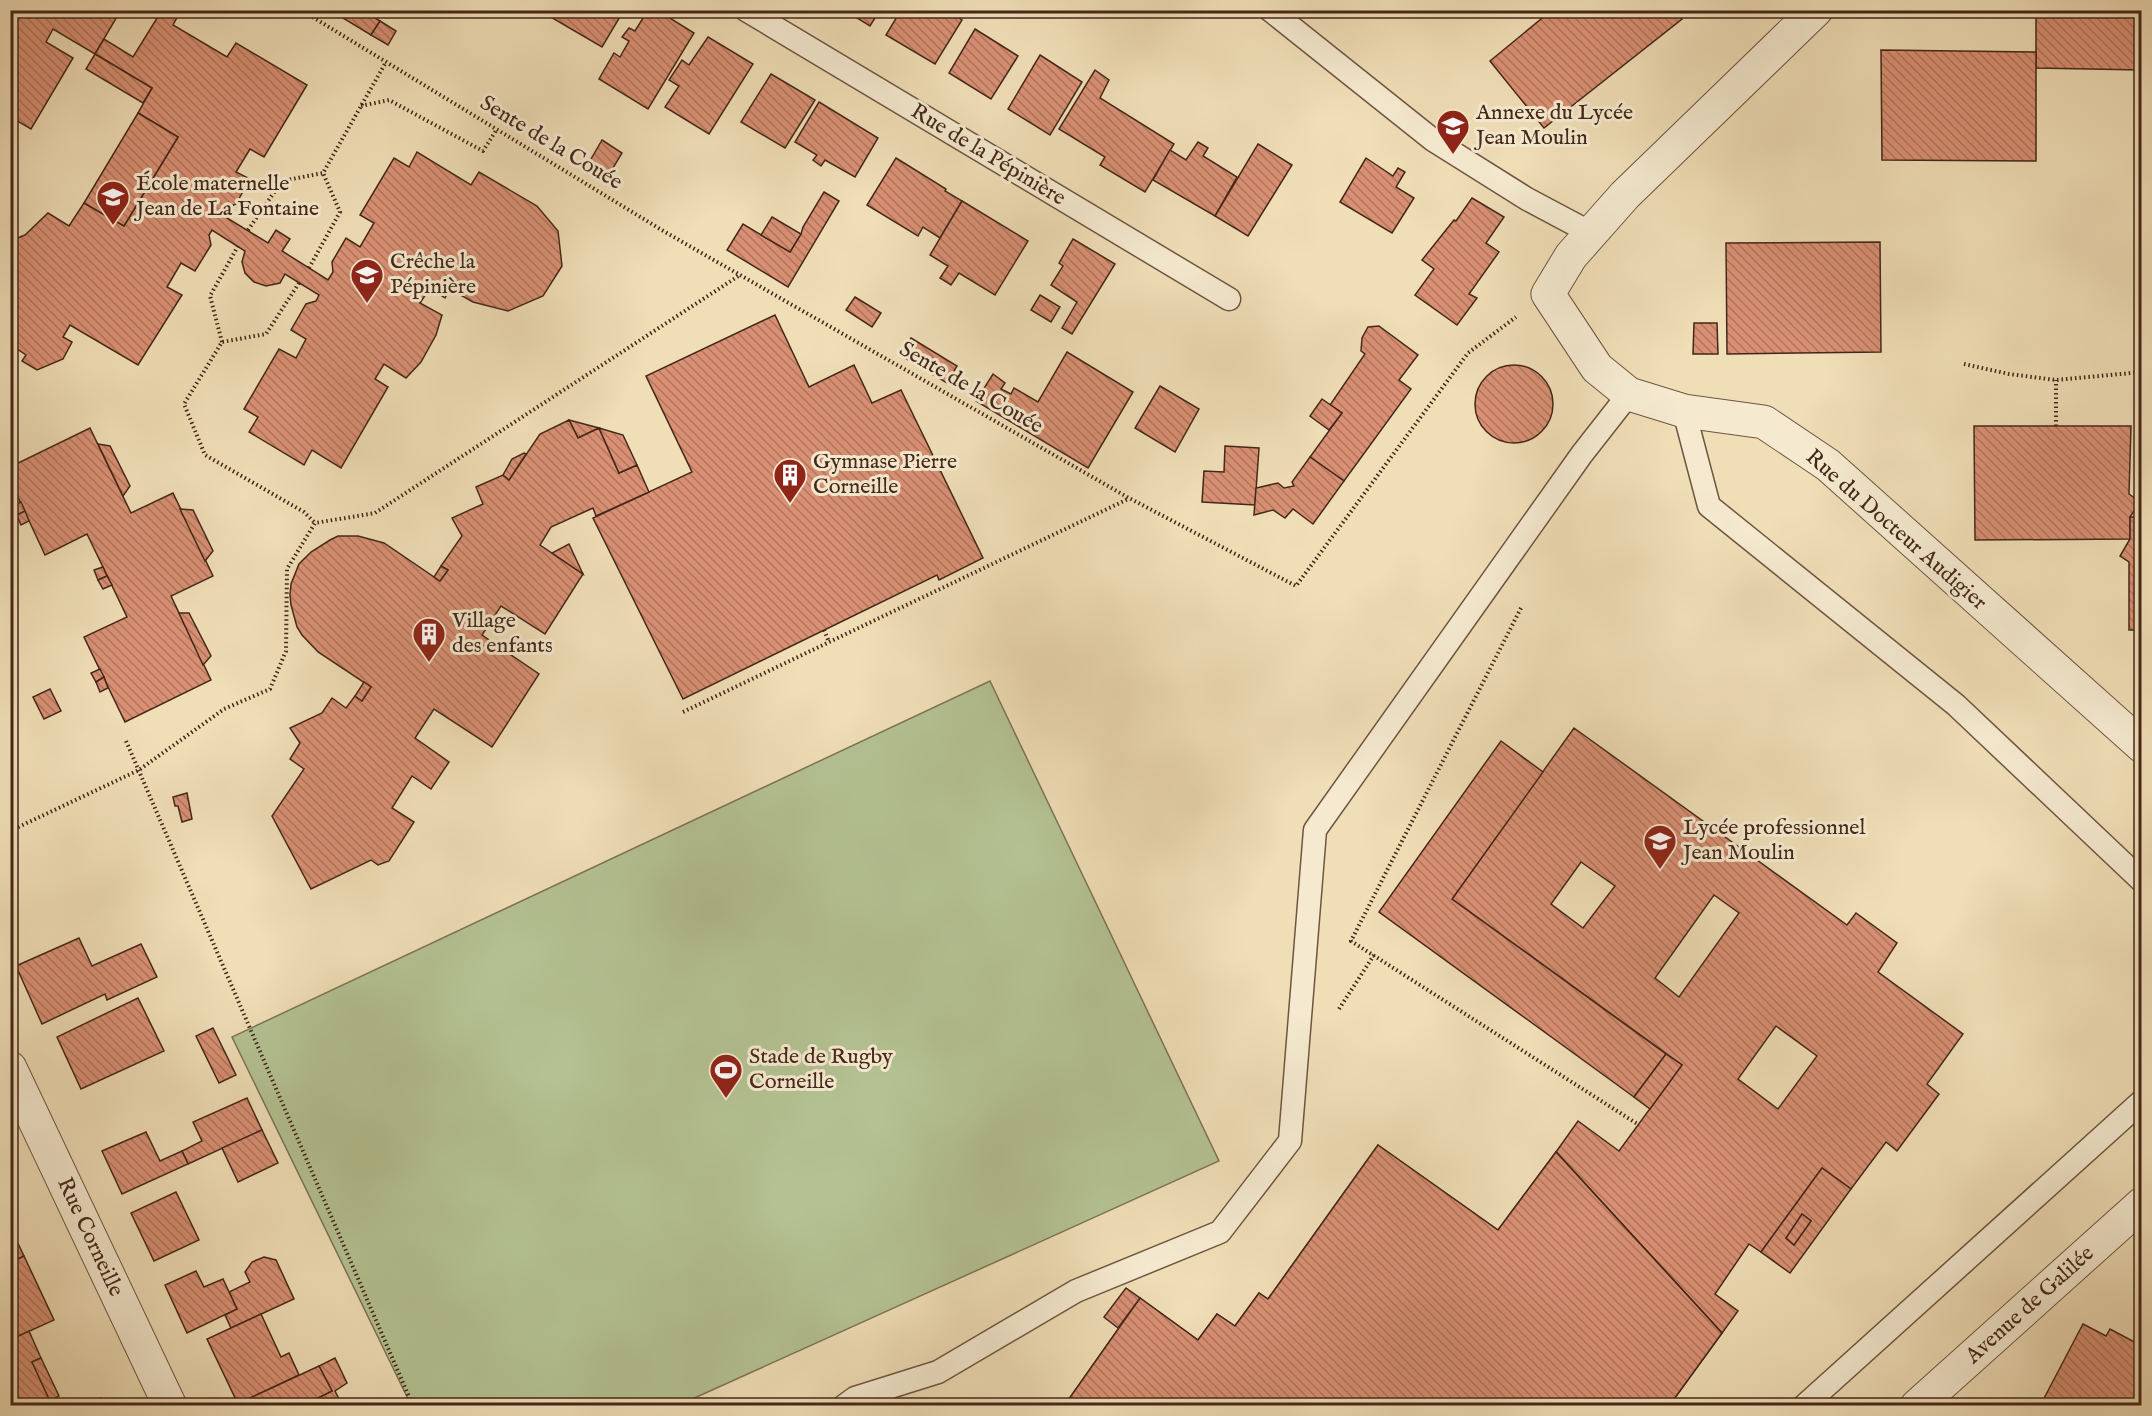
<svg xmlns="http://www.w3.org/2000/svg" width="2152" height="1416" viewBox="0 0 2152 1416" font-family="'IM FELL English',serif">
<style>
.garden{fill:#b4c293;stroke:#7c7456;stroke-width:1.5}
.building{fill:url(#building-back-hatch);stroke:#442719;stroke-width:1.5;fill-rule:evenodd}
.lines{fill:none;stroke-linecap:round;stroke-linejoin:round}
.lane-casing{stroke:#6f5540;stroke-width:25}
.street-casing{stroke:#6f5540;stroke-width:35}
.path{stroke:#442719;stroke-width:4;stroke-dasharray:1.5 3;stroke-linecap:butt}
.lane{stroke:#f5ead0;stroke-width:22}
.street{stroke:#f5ead0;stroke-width:33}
.labels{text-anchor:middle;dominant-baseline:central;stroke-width:6;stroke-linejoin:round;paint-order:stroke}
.poi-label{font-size:22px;fill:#442719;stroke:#f5ead0;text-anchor:start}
.street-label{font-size:22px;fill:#442719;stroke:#f5ead0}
</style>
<defs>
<pattern id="building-back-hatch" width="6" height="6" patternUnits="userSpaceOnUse" patternTransform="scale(1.5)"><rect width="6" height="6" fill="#d99074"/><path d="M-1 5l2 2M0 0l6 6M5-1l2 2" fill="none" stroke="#b2765e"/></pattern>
</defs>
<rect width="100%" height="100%" fill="#f0deb7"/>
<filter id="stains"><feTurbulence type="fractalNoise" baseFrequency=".00333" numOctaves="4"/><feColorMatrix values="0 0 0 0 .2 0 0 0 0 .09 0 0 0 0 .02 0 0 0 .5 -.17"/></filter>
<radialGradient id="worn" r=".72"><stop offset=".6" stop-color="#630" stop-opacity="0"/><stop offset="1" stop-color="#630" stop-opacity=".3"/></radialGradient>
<!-- garden -->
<path class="garden" d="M990 681 1219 1161 679 1405H411L232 1037Z"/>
<!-- building -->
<g class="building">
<path d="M10 10H121L95 54 53 29 46 42 73 58 31 129 16 120 10 133Z"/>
<path d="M162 10H181L173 25 227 57 236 43 307 85 264 157 250 149 236 172 250 179 236 204 227 208 222 215 268 243 276 230 290 239 282 251 328 280 333 272 332 262 346 238 360 247 374 223 360 215 394 158 409 167 417 152 471 185 479 172 537 206 558 231 562 266 543 296 508 311 473 302 450 289 445 298 430 288 420 303 442 315 436 335 421 362 406 378 384 364 375 379 388 387 341 468 312 450 304 465 249 432 258 417 244 409 279 349 296 358 306 339 291 330 306 304 316 301 319 295 285 274 280 283 266 286 254 282 245 273 242 262 245 251 212 230 209 235 211 245 195 271 181 263 167 287 182 295 138 365 70 325 63 337 72 342 63 359 37 370 22 361 26 355 14 347 10 353V241L25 235 48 213 69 226 84 203 124 226 178 137 138 113 152 88 95 54 104 39 133 57Z"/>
<path d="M341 10H363L380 21 371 35 338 15Z"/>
<path d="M543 10H624L602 47 542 12Z"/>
<path d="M648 10H657L694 33 648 109 599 79 614 53 620 57 629 41 622 37 629 28 635 31Z"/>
<path d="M844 10H880L870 26Z"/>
<path d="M901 10H947L962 20 935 64 886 35Z"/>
<path d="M1552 10H1675L1682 19 1544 128 1490 61Z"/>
<path d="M2036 10H2142V70L2036 68Z"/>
<path d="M380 21 396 31 388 45 371 35Z"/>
<path d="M975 29 1018 56 991 99 949 73Z"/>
<path d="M708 37 753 64 709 134 665 107 679 86 669 80 682 60 689 65Z"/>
<path d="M1881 50 2036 52V161L1882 160Z"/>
<path d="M95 54 152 88 143 103 86 69Z"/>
<path d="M1040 55 1082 82 1050 135 1008 109Z"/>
<path d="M1095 70 1109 80 1100 98 1174 144 1145 192 1100 165 1105 157 1059 129Z"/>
<path d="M771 74 815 100 785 148 741 122Z"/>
<path d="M819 102 878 138 855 177 825 160 821 166 813 160 817 155 795 142Z"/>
<path d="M138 113 178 137 124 226 84 203Z"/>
<path d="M602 140 622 153 607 178 587 166Z"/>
<path d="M1198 142 1208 148 1203 156 1237 177 1215 216 1153 180 1170 150 1186 160Z"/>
<path d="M1258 144 1292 165 1248 236 1215 216Z"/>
<path d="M896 158 946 189 945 191 962 201 940 238 923 227 918 236 867 205Z"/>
<path d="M1366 158 1393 176 1398 168 1405 172 1396 187 1414 198 1392 233 1340 202Z"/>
<path d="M824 192 839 201 788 287 727 250 743 224 790 252 801 234 803 227Z"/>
<path d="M1472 198 1504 217 1486 243 1499 252 1469 294 1477 298 1457 325 1415 295 1434 269 1422 260 1454 220 1456 221Z"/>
<path d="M962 201 1028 241 995 295 959 273 951 285 940 278 948 266 930 255Z"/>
<path d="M772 217 801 234 790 252 761 235Z"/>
<path d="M1073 239 1115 264 1072 334 1062 328 1077 302 1051 285 1063 266 1059 263Z"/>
<path d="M1880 242 1881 352 1727 354 1726 243Z"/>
<path d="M1040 295 1060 307 1051 322 1031 310Z"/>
<path d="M855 297 881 313 872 327 846 310Z"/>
<path d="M775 315 809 387 854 365 872 403 901 390 983 558 939 580 937 575 683 699 593 518 692 472 646 376Z"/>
<path d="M1694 323H1717L1718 354H1693Z"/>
<path d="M1379 326 1418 355 1399 380 1411 389 1344 481 1310 457 1342 413 1330 405 1365 354 1361 351 1362 338 1368 327Z"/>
<path d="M911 338 957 366 947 383 900 355Z"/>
<path d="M1067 352 1133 392 1088 468 976 401 993 374 1005 383 1001 389 1011 394 1014 388 1038 402Z"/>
<circle cx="1514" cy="404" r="39"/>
<path d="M1160 386 1199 409 1175 452 1135 428Z"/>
<path d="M1322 399 1342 413 1329 430 1310 416Z"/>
<path d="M569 420 599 428 578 438Z"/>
<path d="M569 420 578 438 599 428 619 473 637 465 649 492 596 516 593 508 551 527 540 545 583 574 545 634 501 606 482 635 539 674 492 747 434 709 415 738 449 762 431 789 412 776 392 808 414 822 389 861 378 865 371 860 311 889 272 816 304 769 290 759 300 743 290 728 322 713 332 698 346 708 355 696 362 701 371 687 318 652 302 635 297 627 291 605 290 595 291 584 299 564 311 552 330 540 338 536H358L384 543 440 581 448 570 441 566 462 536 452 518 483 504 476 487 503 475 509 480 540 434Z"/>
<path d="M1974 426H2131L2129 494 2140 502 2130 517V539L1975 540Z"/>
<path d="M90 428 131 513 173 493 213 576 171 596 211 680 125 722 84 637 127 617 87 534 45 555 10 480V467Z"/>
<path d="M599 428 623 435 637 465 619 473Z"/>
<path d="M98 444 110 446 130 486 123 496Z"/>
<path d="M1225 446 1259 448 1255 505 1202 502 1204 471 1224 472Z"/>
<path d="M524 453 526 454 509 480 503 475 512 459Z"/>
<path d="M1310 457 1344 481 1313 524 1293 509 1285 518 1273 510 1254 515 1256 488 1278 483 1284 488 1294 486 1292 482Z"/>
<path d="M21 502 25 511 17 515 12 506Z"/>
<path d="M180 509 193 510 213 551 205 561Z"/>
<path d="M25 511 29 521 21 525 17 515Z"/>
<path d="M2130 517H2142V630H2129V562L2120 556 2130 539Z"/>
<path d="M569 544 583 574 552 553Z"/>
<path d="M441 566 448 570 440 581 434 577Z"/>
<path d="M103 567 107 576 98 580 94 570Z"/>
<path d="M107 576 112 585 103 589 98 580Z"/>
<path d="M179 613H189L211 656 203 665Z"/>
<path d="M100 669 104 677 96 682 91 673Z"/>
<path d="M104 677 108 688 100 692 96 682Z"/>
<path d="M364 682 371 687 362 701 355 696Z"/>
<path d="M50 689 61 711 44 719 33 697Z"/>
<path d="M1574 728 1847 925 1856 913 1897 943 1878 972 1963 1034 1927 1084 1939 1094 1897 1151 1886 1142 1851 1189 1822 1168 1761 1252 1749 1244 1715 1294 1738 1311 1722 1333 1556 1152 1578 1121 1619 1151 1682 1065 1452 899ZM1581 862 1615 886 1583 928 1551 904ZM1714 895 1739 913 1679 997 1655 978ZM1776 1026 1817 1056 1778 1109 1738 1079Z"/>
<path d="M1501 741 1543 772 1452 899 1666 1054 1634 1097 1379 912Z"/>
<path d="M187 793 192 819 182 822 178 806H175L173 797Z"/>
<path d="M79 938 92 966 141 944 157 977 107 1000 105 994 42 1024 16 966Z"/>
<path d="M138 998 164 1051 81 1089 57 1037Z"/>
<path d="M213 1028 236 1075 219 1083 196 1036Z"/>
<path d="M1666 1054 1682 1065 1650 1109 1634 1097Z"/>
<path d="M247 1098 262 1130 188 1164 182 1151 202 1141 193 1122Z"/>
<path d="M262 1130 278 1163 238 1182 222 1148Z"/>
<path d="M146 1132 160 1161 182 1151 188 1164 122 1194 102 1151Z"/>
<path d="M1378 1145 1498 1230 1556 1152 1722 1333 1669 1406H1064L1140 1298 1198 1340 1217 1314 1235 1326 1259 1293 1268 1299ZM1589 1285 1631 1315 1612 1340 1571 1309Z"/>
<path d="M1378 1145 1498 1230 1556 1152 1722 1333 1669 1406H1064L1140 1298 1198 1340 1217 1314 1235 1326 1259 1293 1268 1299Z"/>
<path d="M1822 1168 1851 1189 1790 1273 1761 1252ZM1802 1214 1811 1221 1794 1245 1786 1238Z"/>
<path d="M176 1192 199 1240 154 1261 131 1213Z"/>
<path d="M1802 1214 1811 1221 1794 1245 1786 1238Z"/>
<path d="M10 1227 24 1256 10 1263Z"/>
<path d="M24 1256 54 1320 10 1340V1263Z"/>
<path d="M264 1257 276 1260 294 1299 231 1328 225 1315 237 1309 229 1292 250 1282 245 1272 252 1262Z"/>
<path d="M196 1271 204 1287 223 1279 237 1309 187 1333 165 1285Z"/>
<path d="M1126 1288 1140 1298 1118 1328 1104 1317Z"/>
<path d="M261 1314 281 1357 289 1353 299 1375 238 1404 207 1339Z"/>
<path d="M2083 1324 2106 1336 2110 1329 2142 1346V1406H2040Z"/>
<path d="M29 1331 41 1358 32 1362 50 1401 40 1406H10V1340Z"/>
<path d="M41 1358 59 1396 50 1401 32 1362Z"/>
<path d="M335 1358 347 1383 335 1391 339 1399 325 1406H302L332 1391 319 1366Z"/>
<path d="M319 1366 332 1391 302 1406H254L250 1398Z"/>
<path d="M101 1398 105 1406H85Z"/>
</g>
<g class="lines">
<defs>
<g id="lane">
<path d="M746 10 1229 299"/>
<path d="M1270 10 1433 140 1527 199 1591 233"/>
<path d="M1684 411 1709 506 1956 705 2142 881"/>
<path d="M844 1406 855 1398 938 1372 1076 1291 1220 1232 1290 1141 1315 830 1582 454 1629 394"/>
<path d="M1804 1406 2142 1101"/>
</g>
<g id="street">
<path d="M1816 10 1625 195 1571 256 1548 294 1597 368 1629 394 1684 411 1764 422 1828 465 2142 746"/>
<path d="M10 1068 170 1406"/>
<path d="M1917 1406 2142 1204"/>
</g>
</defs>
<!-- lane casing -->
<use href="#lane" class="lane-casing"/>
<!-- street casing -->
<use href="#street" class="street-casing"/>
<!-- path -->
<g class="path">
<path d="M301 10 665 232 1129 498 1296 586 1468 353 1516 317"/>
<path d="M361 106 389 100 483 151 497 129"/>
<path d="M2140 154 2142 156"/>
<path d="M248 230 282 181 323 173 386 62"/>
<path d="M309 268 340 212 323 173"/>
<path d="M299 283 266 334 222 342 184 404 205 455 304 512 315 523"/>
<path d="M222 342 210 296 238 246"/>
<path d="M1964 364 2009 374 2056 380 2142 372"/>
<path d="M2056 426V380"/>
<path d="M1521 608 1351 941 1639 1125"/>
<path d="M824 630 829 642"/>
<path d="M683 712 1128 499"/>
<path d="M126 741 413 1406"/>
<path d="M10 831 139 770 224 709 270 689 286 651 287 569 315 523 375 513 740 275"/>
<path d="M1339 1009 1374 955"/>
</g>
<!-- lane -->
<use href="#lane" class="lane"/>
<!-- street -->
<use href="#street" class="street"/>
</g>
<!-- icons -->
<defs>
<symbol id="university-pin" viewBox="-11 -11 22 30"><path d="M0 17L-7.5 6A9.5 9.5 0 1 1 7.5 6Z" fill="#8f2418" stroke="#f5ead0"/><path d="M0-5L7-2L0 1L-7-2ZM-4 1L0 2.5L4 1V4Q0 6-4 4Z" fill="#fff"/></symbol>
<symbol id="school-pin" viewBox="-11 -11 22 30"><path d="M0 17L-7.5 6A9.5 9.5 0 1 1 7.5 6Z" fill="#8f2418" stroke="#f5ead0"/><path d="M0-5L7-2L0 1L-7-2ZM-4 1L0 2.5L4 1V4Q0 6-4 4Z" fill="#fff"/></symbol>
<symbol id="building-pin" viewBox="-11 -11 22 30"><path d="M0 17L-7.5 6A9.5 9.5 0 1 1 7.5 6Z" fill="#8f2418" stroke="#f5ead0"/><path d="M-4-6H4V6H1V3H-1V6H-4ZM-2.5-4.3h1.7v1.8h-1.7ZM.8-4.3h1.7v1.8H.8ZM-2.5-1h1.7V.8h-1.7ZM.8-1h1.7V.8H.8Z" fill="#fff"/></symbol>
<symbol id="stadium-pin" viewBox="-11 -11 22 30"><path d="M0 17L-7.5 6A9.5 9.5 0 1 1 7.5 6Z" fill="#8f2418" stroke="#f5ead0"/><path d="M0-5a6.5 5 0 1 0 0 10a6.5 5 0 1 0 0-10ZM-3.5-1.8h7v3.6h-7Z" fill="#fff"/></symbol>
</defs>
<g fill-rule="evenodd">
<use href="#university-pin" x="1434" y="107" width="38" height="52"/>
<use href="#school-pin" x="94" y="178" width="38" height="52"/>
<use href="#school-pin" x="348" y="256" width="38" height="52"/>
<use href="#building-pin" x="771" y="456" width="38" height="52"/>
<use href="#building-pin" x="410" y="615" width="38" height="52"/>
<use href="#school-pin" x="1641" y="822" width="38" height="52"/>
<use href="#stadium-pin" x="707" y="1051" width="38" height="52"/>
</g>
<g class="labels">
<!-- poi labels -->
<g class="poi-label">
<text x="1476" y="113">Annexe du Lycée<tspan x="1476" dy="25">Jean Moulin</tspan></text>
<text x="136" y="184">École maternelle<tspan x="136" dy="25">Jean de La Fontaine</tspan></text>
<text x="390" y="262">Crêche la<tspan x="390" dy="25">Pépinière</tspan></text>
<text x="813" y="462">Gymnase Pierre<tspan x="813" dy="25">Corneille</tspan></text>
<text x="452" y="621">Village<tspan x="452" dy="25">des enfants</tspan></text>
<text x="1683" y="828">Lycée professionnel<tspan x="1683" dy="25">Jean Moulin</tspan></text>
<text x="749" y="1057">Stade de Rugby<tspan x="749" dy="25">Corneille</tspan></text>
</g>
<!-- street labels -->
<g class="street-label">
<text transform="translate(551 143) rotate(31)">Sente de la Couée</text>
<text transform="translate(988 155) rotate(31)">Rue de la Pépinière</text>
<text transform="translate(971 388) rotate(30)">Sente de la Couée</text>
<text transform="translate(1896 530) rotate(41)">Rue du Docteur Audigier</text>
<text transform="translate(90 1237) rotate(65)">Rue Corneille</text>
<text transform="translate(2030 1305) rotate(-42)">Avenue de Galilée</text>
</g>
</g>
<!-- margin -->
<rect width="2152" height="1416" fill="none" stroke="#f0deb7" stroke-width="36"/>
<rect x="12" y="12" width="2128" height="1392" fill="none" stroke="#442719" stroke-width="3"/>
<rect x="18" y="18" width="2116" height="1380" fill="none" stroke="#442719" stroke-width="1.5"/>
<rect width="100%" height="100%" filter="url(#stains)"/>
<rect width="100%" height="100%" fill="url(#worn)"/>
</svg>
